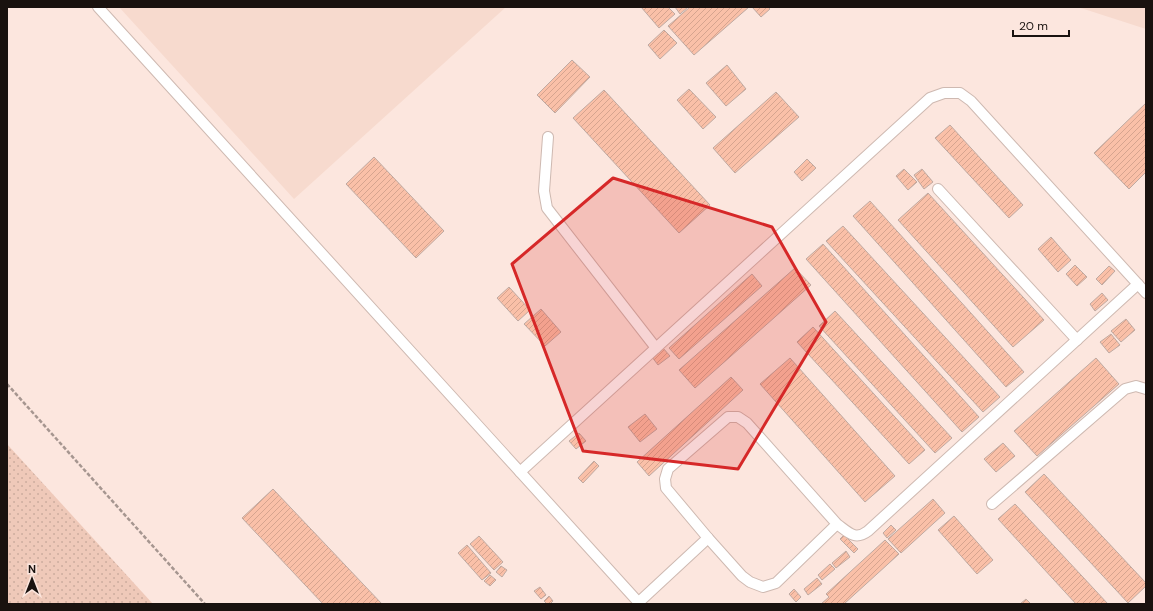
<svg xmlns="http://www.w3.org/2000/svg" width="1153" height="611" viewBox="0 0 1153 611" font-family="'DM Sans',sans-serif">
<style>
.built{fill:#f7dace}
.park{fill:url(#park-dots)}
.building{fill:url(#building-hatch);stroke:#bfaaa2}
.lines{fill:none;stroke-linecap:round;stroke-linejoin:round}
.service-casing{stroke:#ceb9b1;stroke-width:12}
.path{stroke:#a69690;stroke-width:2.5;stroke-dasharray:4 2;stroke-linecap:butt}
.service{stroke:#fff;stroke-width:10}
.marked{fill:#d62828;fill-opacity:0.2;stroke:#d62828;stroke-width:3;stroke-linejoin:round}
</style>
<defs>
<pattern id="park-dots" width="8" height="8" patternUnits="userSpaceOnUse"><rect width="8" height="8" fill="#efc9b9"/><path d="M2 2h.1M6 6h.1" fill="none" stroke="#ccac9e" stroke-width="1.8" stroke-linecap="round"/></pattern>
<pattern id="building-hatch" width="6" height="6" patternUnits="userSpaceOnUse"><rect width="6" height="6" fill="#fac0a8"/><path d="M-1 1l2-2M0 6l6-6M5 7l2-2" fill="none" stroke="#d6a48f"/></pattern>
</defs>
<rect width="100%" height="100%" fill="#fce6de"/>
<!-- built -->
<g class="built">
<path d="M119 7H506L294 199Z"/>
<path d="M1076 7H1146V29L1084 9Z"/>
</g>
<!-- park -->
<path class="park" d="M7 444 153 604H7Z"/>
<!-- building -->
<g class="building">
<path d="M641 7H668L675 14 659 28Z"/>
<path d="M675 7H688L680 14Z"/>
<path d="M690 7H749L694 55 668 26Z"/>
<path d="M752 7H768L770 9 761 17Z"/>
<path d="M664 30 677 43 660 59 648 45Z"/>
<path d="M572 60 590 77 555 113 537 95Z"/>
<path d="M727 65 746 89 726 106 706 83Z"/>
<path d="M689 89 716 117 703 129 677 100Z"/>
<path d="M604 90 710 205 679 233 573 118Z"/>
<path d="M776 92 799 117 735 173 713 148Z"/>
<path d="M1146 103V172L1129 189 1094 153Z"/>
<path d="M950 125 1023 205 1009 218 935 138Z"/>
<path d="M374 157 444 231 416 258 346 184Z"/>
<path d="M807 159 816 168 802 181 794 172Z"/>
<path d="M904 169 917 182 908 190 896 176Z"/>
<path d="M922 169 933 182 924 189 914 175Z"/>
<path d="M928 193 1044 320 1013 347 898 220Z"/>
<path d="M870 201 1024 372 1006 387 853 216Z"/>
<path d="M843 226 1000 397 983 412 826 241Z"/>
<path d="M1051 237 1071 260 1058 272 1038 249Z"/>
<path d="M823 244 979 417 962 432 806 259Z"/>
<path d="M1075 265 1087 277 1077 286 1066 274Z"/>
<path d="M1109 266 1115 271 1102 285 1096 279Z"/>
<path d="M795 268 811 285 695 388 679 370Z"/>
<path d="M752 274 762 286 679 359 669 348Z"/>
<path d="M509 287 530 310 518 321 497 298Z"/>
<path d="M1102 293 1108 300 1095 311 1090 304Z"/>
<path d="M541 309 561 332 545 346 524 324Z"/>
<path d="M835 311 952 438 935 453 819 326Z"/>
<path d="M1126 319 1135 330 1121 342 1111 331Z"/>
<path d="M813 327 925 450 909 464 797 342Z"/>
<path d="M1111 334 1120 345 1109 353 1100 342Z"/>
<path d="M663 348 670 356 658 365 652 357Z"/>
<path d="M790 358 895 476 865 502 760 384Z"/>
<path d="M1096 358 1119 384 1037 456 1014 431Z"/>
<path d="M731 377 743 390 649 476 637 462Z"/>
<path d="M645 414 657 429 640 442 628 427Z"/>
<path d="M579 433 586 441 576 449 569 441Z"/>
<path d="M1003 443 1015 456 996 472 984 459Z"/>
<path d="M594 461 599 466 583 483 578 478Z"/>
<path d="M1044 474 1146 583V586L1128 603 1025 492Z"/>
<path d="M273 489 382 604H323L242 518Z"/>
<path d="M933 499 945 513 901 553 888 539Z"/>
<path d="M1015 504 1108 604H1076L998 519Z"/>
<path d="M954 516 993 560 977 574 938 530Z"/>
<path d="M891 525 896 530 887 538 883 533Z"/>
<path d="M844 535 858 549 854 553 840 539Z"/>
<path d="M479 536 503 562 494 570 470 544Z"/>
<path d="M885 540 899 554 844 604H821L829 597 826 594Z"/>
<path d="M467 545 491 573 482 580 458 553Z"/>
<path d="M846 551 850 557 836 568 832 563Z"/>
<path d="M830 564 835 569 822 580 818 575Z"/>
<path d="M501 566 507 570 502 577 496 572Z"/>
<path d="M490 575 496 580 490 586 484 581Z"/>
<path d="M817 578 822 584 808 595 804 589Z"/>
<path d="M540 587 546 595 541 599 534 591Z"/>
<path d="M794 589 801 597 796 602 789 594Z"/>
<path d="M549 596 553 601 550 604H547L544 601Z"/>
<path d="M1026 599 1031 604H1020Z"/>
</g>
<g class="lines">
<defs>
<g id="service">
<path d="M98 7 640 604"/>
<path d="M548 137 544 191 547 208 656 348"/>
<path d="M938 189 1077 340"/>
<path d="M520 472 930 98 944 93H960L971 101 1146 293"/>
<path d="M992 504 1125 389 1136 386 1146 389"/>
<path d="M837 524 776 583 763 587 750 582 742 576 708 538 666 488 665 479 668 469 728 417H738L747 423 837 524C848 532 855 541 868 531L1138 284"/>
<path d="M639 602 708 538"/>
</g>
</defs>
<!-- service casing -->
<use href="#service" class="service-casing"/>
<!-- path -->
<path class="path" d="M7 384 205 604"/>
<!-- service -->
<use href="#service" class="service"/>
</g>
<!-- marked area -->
<path class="marked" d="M613 178 772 227 826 322 738 469 583 451 512 264Z"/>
<!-- border -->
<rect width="1153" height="611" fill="none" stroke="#19120f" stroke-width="16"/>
<!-- north arrow -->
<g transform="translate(32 579)" stroke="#fce6de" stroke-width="3" paint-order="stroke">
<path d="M0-3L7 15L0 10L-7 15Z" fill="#19120f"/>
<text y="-6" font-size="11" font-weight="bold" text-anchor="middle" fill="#19120f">N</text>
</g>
<!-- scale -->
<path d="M1013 30v6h56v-6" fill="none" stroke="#19120f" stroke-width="2"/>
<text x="1019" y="30" font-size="12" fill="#19120f" stroke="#fce6de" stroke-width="3" paint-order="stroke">20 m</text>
</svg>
